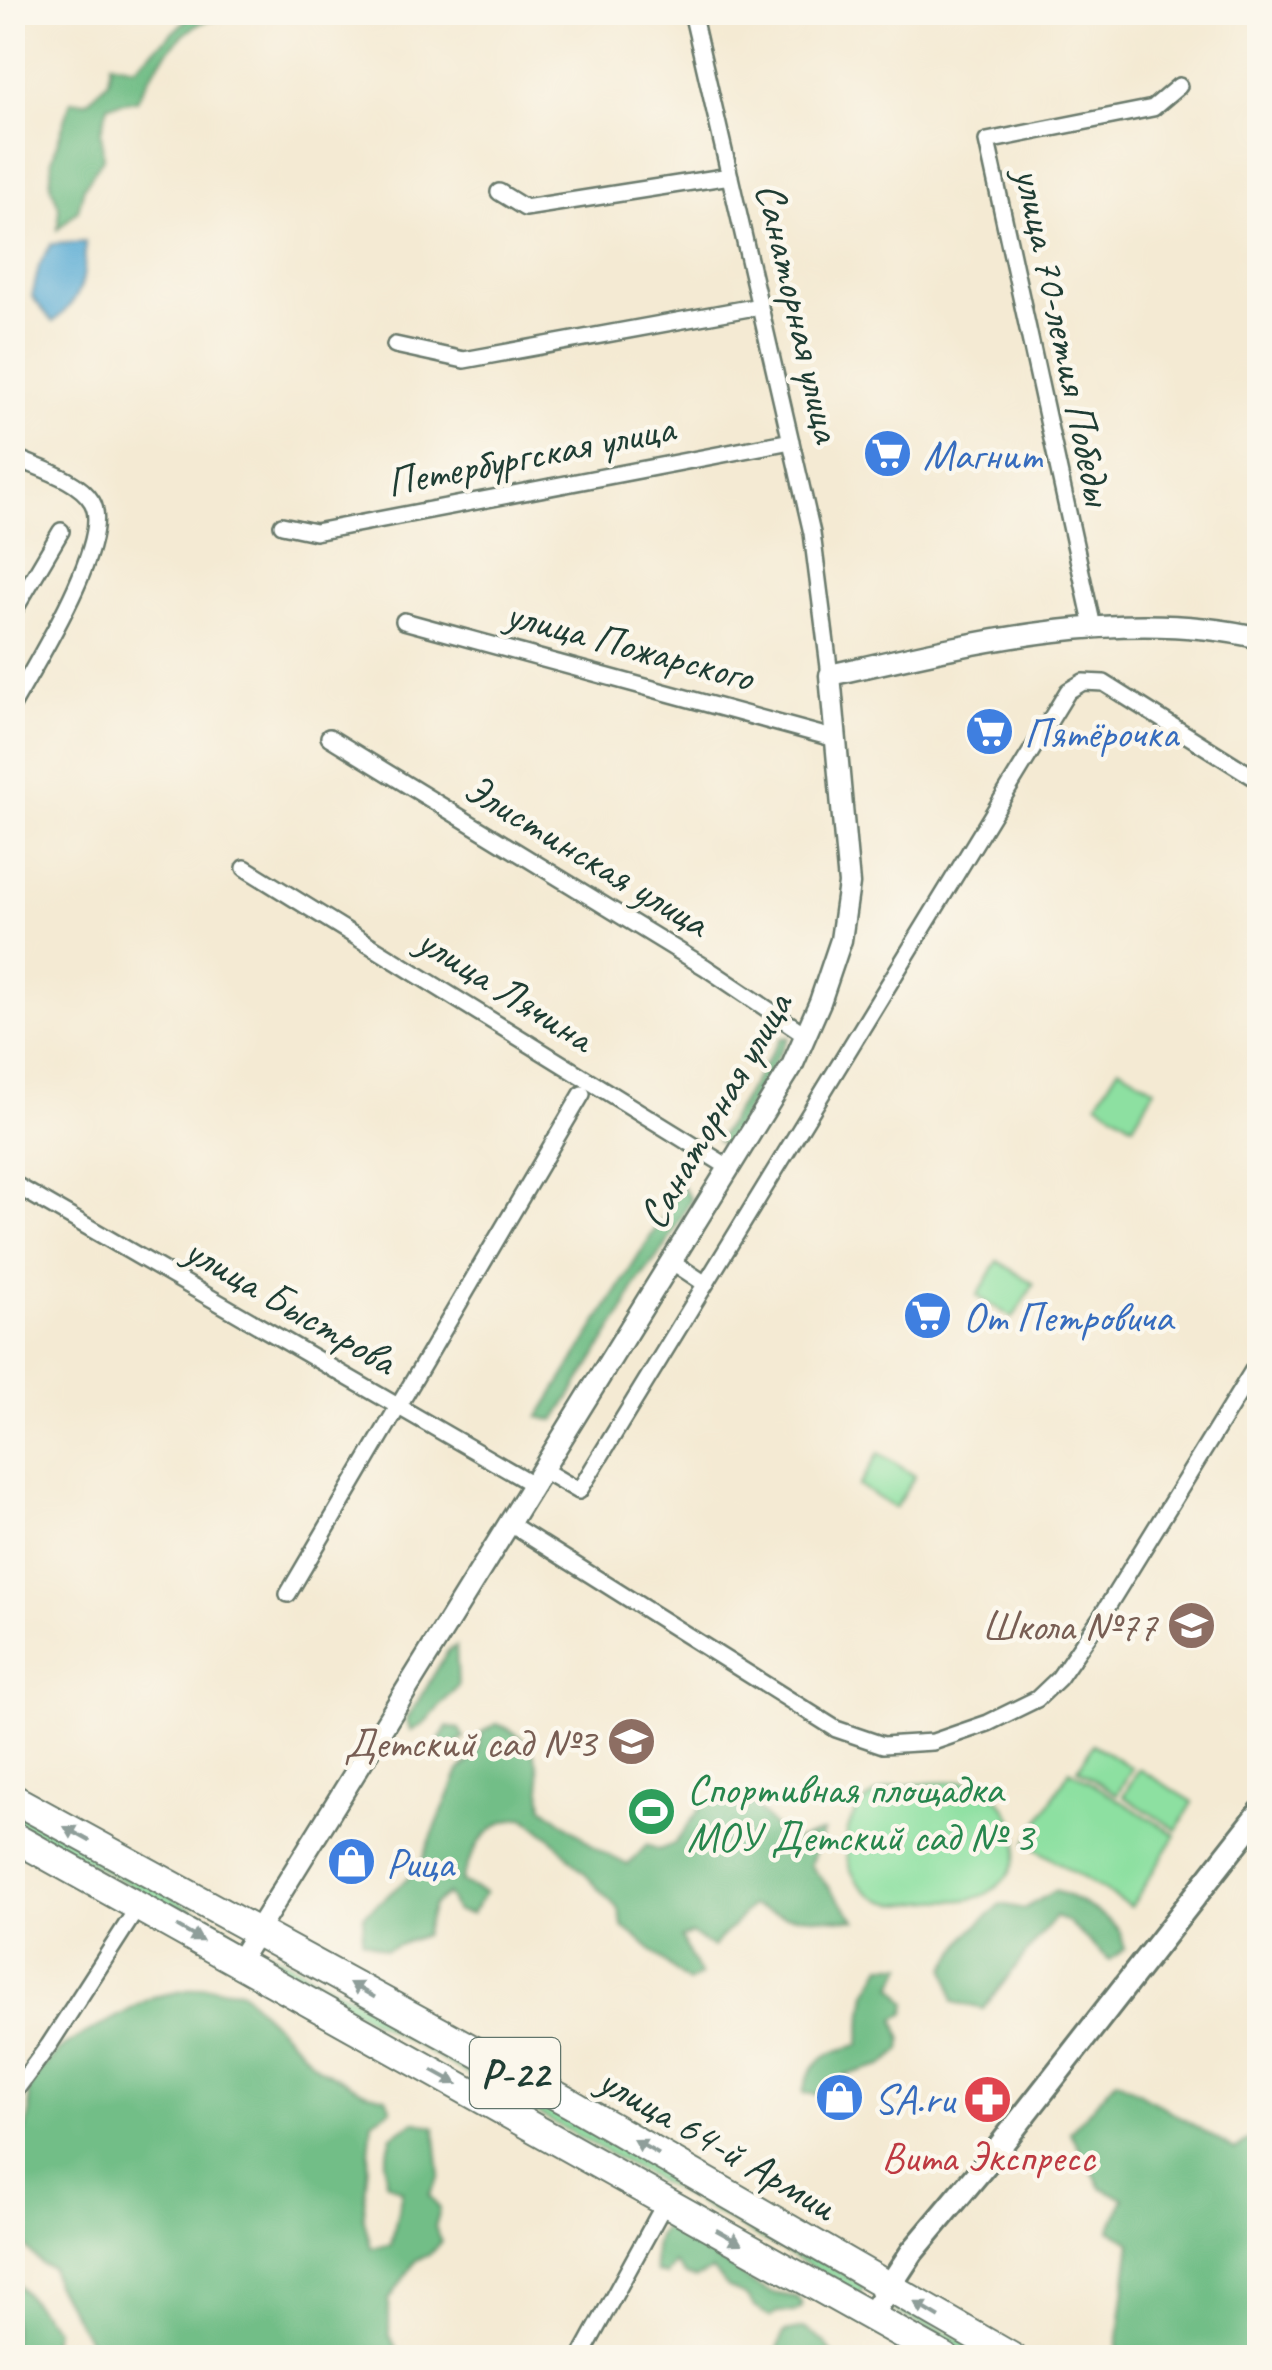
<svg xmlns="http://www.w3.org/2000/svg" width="1272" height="2370" viewBox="0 0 1272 2370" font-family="Caveat,sans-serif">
  <rect width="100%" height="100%" fill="#fbf7ec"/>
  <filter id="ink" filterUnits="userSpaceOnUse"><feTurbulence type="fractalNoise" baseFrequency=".01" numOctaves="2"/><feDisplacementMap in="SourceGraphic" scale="20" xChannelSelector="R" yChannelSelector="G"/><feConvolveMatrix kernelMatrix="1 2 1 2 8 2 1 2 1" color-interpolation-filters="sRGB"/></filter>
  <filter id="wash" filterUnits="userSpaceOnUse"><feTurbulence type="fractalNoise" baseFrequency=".0048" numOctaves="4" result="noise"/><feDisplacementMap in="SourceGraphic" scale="40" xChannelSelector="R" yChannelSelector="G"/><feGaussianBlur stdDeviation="2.25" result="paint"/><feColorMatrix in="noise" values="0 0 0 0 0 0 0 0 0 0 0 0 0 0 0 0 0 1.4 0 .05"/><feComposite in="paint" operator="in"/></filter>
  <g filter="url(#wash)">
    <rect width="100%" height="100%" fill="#f4ead3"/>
    <!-- green -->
    <path fill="#8de0a1" stroke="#568e6a" stroke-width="2.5" d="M1119,1067L1155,1089L1133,1125L1097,1102Z
      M998,1261L1034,1284L1013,1318L977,1296Z
      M879,1453L915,1476L895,1508L859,1486Z
      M1093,1744L1132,1768L1117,1794L1078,1769Z
      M1139,1769L1193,1802L1177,1830L1123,1796Z
      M1070,1770L1176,1835L1131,1907L1026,1843Z
      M963,1781C1020,1792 1040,1864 986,1894C971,1902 950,1900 934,1901C919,1902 902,1906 888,1902C839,1889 831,1821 874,1795C897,1781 936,1784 963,1781Z
      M13,1808L233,1931L234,1936L224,1938L13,1820Z
      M263,1948L864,2286L860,2294L259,1957V1951Z
      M889,2301L993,2357H977L894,2310Z"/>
    <!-- forest -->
    <path fill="#72be87" stroke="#487e5e" stroke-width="2.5" d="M195,12L238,13C227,18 211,18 199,24C173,38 150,74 137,100L108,105L101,131L103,158L84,187L78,210L58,229L59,206L50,184L53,157L71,101H88L108,81L111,62L135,67Z
      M789,1037L726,1146L717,1141L781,1038Z
      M682,1186L691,1199L665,1247L635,1285L625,1309L555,1421L539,1417Z
      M456,1646L458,1686C442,1702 431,1721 411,1731L406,1721L448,1651Z
      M497,1724C542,1743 537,1763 543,1807L600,1851L628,1865L647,1845L659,1850L674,1844L706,1801H751L788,1842L823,1832L810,1865L856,1920L783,1915L751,1906L713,1947L691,1934L681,1938L700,1975L688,1982C665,1965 647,1944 623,1927L619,1910L550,1837L524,1817C486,1821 473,1848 461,1882L485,1893L471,1914L456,1911L447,1894L433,1905L424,1935L385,1950L362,1939L364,1915L418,1870L459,1771L478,1753L482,1732Z
      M447,1727L459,1729L464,1738L454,1747L439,1750L440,1738Z
      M1054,1891C1071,1895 1110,1917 1120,1932C1121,1934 1124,1947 1125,1949L1109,1960L1068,1922L1055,1917L983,2009L954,2002L946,1968L968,1934L1001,1904L1024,1909Z
      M883,1965H904L893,1986L907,2003L905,2013L895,2019L902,2040L901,2050L885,2064L843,2076L827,2096L803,2093C810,2059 828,2052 859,2045L867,1993Z
      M204,1987L240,1990L319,2068L365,2092L386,2097L391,2109L372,2121L363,2216L371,2248L391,2245L402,2191L386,2182L385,2161L392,2136L415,2121L435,2127L440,2176L429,2195L440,2209L435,2227L441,2241L429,2255L416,2260L389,2300V2335L402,2357H99L55,2284L51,2268L42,2265L13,2233V2170L30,2114L28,2090L41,2068L64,2046L153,1997Z
      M1117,2079L1235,2150L1259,2133V2357H1116L1131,2242L1110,2231L1124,2198L1101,2187L1070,2132Z
      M666,2225L685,2228L716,2260L734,2268L750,2282L771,2293L796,2297L801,2302V2307L794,2312H777L770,2317L755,2307L748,2298L729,2288L712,2270L696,2278L685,2275L674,2263L666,2275L656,2272C652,2258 655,2233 666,2225Z
      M12,2278L55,2329L49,2357H13Z
      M804,2328L825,2343L835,2357H775L784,2332Z"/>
    <!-- water -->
    <path fill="#59abd4" stroke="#3c7484" stroke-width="2.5" d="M85,242C85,281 84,296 53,322L32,297L39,266L51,244Z"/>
  </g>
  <g filter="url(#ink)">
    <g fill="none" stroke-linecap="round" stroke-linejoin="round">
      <defs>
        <path id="minor" d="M692,12L812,533L830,675
          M499,192L525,208L730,176
          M395,345L464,360L760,306
          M12,456C37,468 78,478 92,502C114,540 33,668 12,706
          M282,525L315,532L791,441
          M12,614L61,531
          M404,621L836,739
          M1093,627L987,141L1153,108L1179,86
          M329,737L705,967L806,1035
          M245,868L730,1168
          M12,1183L534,1485
          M671,1261L704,1283
          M543,1470L579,1491L1068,691L1083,682L1104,683L1260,781
          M510,1524L836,1729L883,1745L933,1742L988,1723L1037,1699L1059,1678L1101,1617L1260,1359
          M288,1594L582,1094
          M12,2095L49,2045L140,1904
          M580,2358L666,2201"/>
        <path id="tertiary" d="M238,1962L792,1066L820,1002L841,940L849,884L830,675C966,644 1121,605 1260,638"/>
        <path id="secondary" d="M870,2316L912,2252L989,2160L1260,1813"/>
        <path id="trunk" d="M12,1798L570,2103L1013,2358
          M12,1836L945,2358"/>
      </defs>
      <!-- minor casing -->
      <use href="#minor" stroke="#6a7a6c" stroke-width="20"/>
      <!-- tertiary casing -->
      <use href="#tertiary" stroke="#6a7a6c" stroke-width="25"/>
      <!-- secondary casing -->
      <use href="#secondary" stroke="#6a7a6c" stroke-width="28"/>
      <!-- trunk casing -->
      <use href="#trunk" stroke="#6a7a6c" stroke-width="32"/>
      <!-- minor -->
      <use href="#minor" stroke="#fff" stroke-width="15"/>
      <!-- tertiary -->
      <use href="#tertiary" stroke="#fff" stroke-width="20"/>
      <!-- secondary -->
      <use href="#secondary" stroke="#fff" stroke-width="22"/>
      <!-- trunk -->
      <use href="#trunk" stroke="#fff" stroke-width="28"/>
    </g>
    <!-- one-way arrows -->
    <defs><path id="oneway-solid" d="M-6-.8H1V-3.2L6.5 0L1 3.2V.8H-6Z" transform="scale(2.5)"/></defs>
    <g fill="#8f9e9a">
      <use href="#oneway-solid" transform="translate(77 1834) rotate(-151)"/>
      <use href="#oneway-solid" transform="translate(190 1934) rotate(30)"/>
      <use href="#oneway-solid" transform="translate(362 1990) rotate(-150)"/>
      <use href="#oneway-solid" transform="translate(445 2077) rotate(29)"/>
      <use href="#oneway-solid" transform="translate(646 2147) rotate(-150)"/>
      <use href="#oneway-solid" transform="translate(729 2237) rotate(29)"/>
      <use href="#oneway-solid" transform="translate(927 2310) rotate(-149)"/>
    </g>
  </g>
  <!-- icons -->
  <defs>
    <symbol id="supermarket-disc" viewBox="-11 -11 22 22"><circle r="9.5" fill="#3f7fe0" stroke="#fbf7ec"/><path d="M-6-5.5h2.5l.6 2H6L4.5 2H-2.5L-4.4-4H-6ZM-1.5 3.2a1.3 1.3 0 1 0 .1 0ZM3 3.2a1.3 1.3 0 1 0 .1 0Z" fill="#fff"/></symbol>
    <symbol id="school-disc" viewBox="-11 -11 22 22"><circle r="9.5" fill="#8d6e63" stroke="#fbf7ec"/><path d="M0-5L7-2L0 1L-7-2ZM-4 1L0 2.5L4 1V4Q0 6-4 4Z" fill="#fff"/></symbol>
    <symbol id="stadium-disc" viewBox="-11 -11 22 22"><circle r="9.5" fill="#2e9e5b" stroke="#fbf7ec"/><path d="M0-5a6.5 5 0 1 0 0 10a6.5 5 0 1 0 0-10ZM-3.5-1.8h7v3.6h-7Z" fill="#fff"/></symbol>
    <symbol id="shop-disc" viewBox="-11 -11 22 22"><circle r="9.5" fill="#3f7fe0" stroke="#fbf7ec"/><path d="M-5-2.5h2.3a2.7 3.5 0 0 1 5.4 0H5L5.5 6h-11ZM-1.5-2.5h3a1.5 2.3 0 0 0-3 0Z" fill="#fff"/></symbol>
    <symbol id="pharmacy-disc" viewBox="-11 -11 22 22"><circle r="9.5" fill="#e0444e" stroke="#fbf7ec"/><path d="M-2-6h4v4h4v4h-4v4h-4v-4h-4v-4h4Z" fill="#fff"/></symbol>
  </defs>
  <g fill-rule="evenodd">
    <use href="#supermarket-disc" x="860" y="426" width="55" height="55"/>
    <use href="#supermarket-disc" x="962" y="704" width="55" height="55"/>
    <use href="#supermarket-disc" x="900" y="1288" width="55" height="55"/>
    <use href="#school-disc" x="1164" y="1598" width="55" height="55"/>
    <use href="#school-disc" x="604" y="1714" width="55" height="55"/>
    <use href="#stadium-disc" x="624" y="1784" width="55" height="55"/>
    <use href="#shop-disc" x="324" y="1834" width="55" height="55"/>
    <use href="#shop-disc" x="812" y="2070" width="55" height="55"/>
    <use href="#pharmacy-disc" x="960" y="2072" width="55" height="55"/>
  </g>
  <g text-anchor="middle" stroke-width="9" stroke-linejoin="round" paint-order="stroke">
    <!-- shield labels -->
    <rect fill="#fbf7ec" stroke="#61756b" stroke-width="2.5" x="470" y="2038" width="90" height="70" rx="8"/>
    <g font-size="40" font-weight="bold" fill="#1f3d34">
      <text x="515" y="2087">Р-22</text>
    </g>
    <!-- street labels -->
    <g font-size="42" fill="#1f3d34" stroke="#fbf7ec">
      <text transform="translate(800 312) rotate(77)" y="15">Санаторная улица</text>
      <text transform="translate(1065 336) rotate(78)" y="15">улица 70-летия Победы</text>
      <text transform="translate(530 454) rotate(-11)" y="15">Петербургская улица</text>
      <text transform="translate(630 644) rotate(15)" y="15">улица Пожарского</text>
      <text transform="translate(587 854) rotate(31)" y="15">Элистинская улица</text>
      <text transform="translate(506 988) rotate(32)" y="15">улица Лячина</text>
      <text transform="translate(714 1110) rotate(-60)" y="15">Санаторная улица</text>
      <text transform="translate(291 1304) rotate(30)" y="15">улица Быстрова</text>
      <text transform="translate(718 2142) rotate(30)" y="15">улица 64-й Армии</text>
    </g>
    <!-- shop labels -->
    <g font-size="42" fill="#366cbe" stroke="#fbf7ec" text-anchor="start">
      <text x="923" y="469">Магнит</text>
      <text x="1024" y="747">Пятёрочка</text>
      <text x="963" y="1331">От Петровича</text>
      <text x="386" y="1877">Рица</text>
      <text x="874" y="2113">SA.ru</text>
    </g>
    <!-- education labels -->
    <g font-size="42" fill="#785e54" stroke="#fbf7ec" text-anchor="end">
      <text x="1157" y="1640">Школа №77</text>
      <text x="596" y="1757">Детский сад №3</text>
    </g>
    <!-- leisure labels -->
    <g font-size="42" fill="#27864d" stroke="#fbf7ec" text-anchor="start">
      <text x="687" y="1803">Спортивная площадка<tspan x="687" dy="48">МОУ Детский сад № 3</tspan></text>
    </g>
    <!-- health labels -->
    <g font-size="42" fill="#be3a42" stroke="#fbf7ec">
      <text x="988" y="2171">Вита Экспресс</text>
    </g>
  </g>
  <!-- margin -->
  <rect width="1272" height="2370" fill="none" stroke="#fbf7ec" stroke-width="50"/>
</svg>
